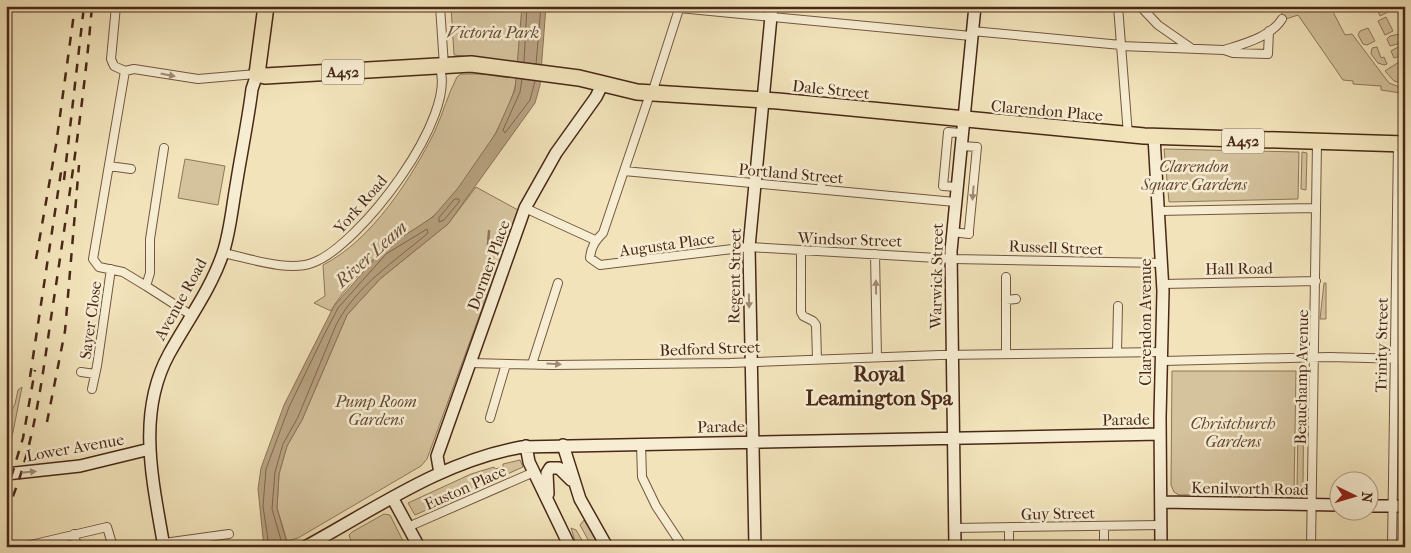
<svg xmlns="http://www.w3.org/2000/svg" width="1411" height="553" viewBox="0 0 1411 553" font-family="'IM FELL French Canon',serif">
  <rect width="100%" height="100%" fill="#f2e3ba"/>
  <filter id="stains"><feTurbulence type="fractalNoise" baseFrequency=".004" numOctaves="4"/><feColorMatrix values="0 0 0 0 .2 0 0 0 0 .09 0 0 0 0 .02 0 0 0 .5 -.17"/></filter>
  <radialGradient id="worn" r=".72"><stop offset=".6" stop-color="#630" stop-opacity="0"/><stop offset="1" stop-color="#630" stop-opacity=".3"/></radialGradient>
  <!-- green -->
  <path fill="#d5c39e" stroke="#8f765a" d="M451,6H522L519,62L454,55Z
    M1280,6H1330L1345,35L1352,34L1389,83L1405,89V97L1400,100L1401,93L1381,90V86L1353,84V81L1343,80L1298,15L1283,20Z
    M1375,6H1400C1402,10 1405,20 1405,25L1396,8L1380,16Z
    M1386,17L1393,31L1385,35L1378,21Z
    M1368,28L1375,41L1367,45L1363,44L1358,35L1360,31Z
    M1400,34L1405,37L1401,43L1390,46L1387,39L1390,36Z
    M1400,46L1404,55L1394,58L1391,51Z
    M1377,47L1381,58L1384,57L1387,64L1384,65L1378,63L1371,54L1372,48Z
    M1399,62L1405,68V84L1394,81L1385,71Z
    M491,74L517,77C512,116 463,193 431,218C416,230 398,238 383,250C369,262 339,295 331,311L314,303L325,296L323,265C372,240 411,179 435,131C443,113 448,94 457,77L461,74Z
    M1164,149L1299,152L1298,199L1169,202Z
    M1302,152L1307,153L1306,190L1301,189Z
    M185,159L225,166L218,205L178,198Z
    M476,187L518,210L427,459L421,466L298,538L287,541L277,508L279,474L287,446L302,420L347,315L380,279L448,224Z
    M1324,283H1326V319H1320Z
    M1301,322L1310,323V335H1305L1304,338H1300Z
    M1172,371H1296L1294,494L1179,495L1174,492L1171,485Z
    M1299,371L1304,373L1303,487H1297Z
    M22,387L9,452L6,451V422L15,404L18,390Z
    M520,460L523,467L415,515L408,503L471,474L494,467L495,469L503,467V464Z
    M384,514L390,515L406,547H345L346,542L351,541L349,535L352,532Z
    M584,520L600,547H592L580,525Z
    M571,528L576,530L586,547H577Z"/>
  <!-- water -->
  <path fill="#b9a383" stroke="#8c7258" d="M522,6H546L540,85L535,103L448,224L380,279L347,315L302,420L287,446L279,474L277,508L288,547H264L258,489L261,468L284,405L334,306L382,250L433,217L458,188L496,133L515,90Z"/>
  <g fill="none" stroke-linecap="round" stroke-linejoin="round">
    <!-- shore -->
    <path stroke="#81664d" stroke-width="1" d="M524,62L527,6
      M536,64L541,6
      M522,79L520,92L503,130L505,133L530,100L535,81
      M455,199H459V202L444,220L439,222V218Z
      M269,547L263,506L266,469L289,407L323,337L338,308L386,254L427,229L428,233C395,261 356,286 336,325L298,417L283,444L275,472L272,509L283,547"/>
    <!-- stream -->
    <path stroke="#8c7258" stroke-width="2.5" d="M488,245L489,231"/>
    <defs>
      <path id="street" d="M116,6L111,59L114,66L125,71
        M440,6L444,66
        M1118,6L1128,135
        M1140,6L1158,25L1191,48
        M679,8L971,36
        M972,31L1121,45
        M1121,46L1224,50L1233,53L1268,54L1269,31
        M1224,50C1243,44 1271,37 1282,19
        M125,71L93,259L99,267L123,272L146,286
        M125,71L134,69L198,79L257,74
        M654,87L680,6
        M650,94L603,233C595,241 591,247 590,258L600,265L749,247L954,259L1161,263
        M164,148L150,239V273L146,286L191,315
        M109,166L131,169
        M624,171L955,202
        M957,187L943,186L948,132L962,133
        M821,189L822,179
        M525,208L595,240
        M1158,211L1316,208
        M952,232L969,234V230L977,147L961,146
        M801,251V312L803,316L813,321L816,325L817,359
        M223,253C248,258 288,272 312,263C359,247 460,114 439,66
        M875,254L877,357
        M1006,277V354
        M1163,284L1316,281
        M1006,300L1016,299
        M1117,352L1118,306
        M1163,361L1329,357L1405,359
        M470,363L553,365L730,363L940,355L1163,352
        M532,364L558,283
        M81,372L95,374
        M92,389L97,366L111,269
        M490,418L506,364
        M641,443L642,477L656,506L683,547
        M1104,526V547
        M408,527L534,472
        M1009,527V547
        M954,528L1161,525
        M74,534L77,547
        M164,543L229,534
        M22,547L107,527L113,547
        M1311,547L1317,142
        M1392,547L1398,144"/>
      <path id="secondary" d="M1154,137L1163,291L1160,417L1161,547
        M563,445L580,499L607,547
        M526,446L529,462L570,547
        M440,473L437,456L525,208L556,153L596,97L603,83
        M6,474L80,466L150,449
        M548,494L547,473L550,468H559L571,480
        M393,499L419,547
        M1162,502L1338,505
        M1368,506H1405
        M164,547C153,482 136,414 169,354C187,321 211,289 223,253C230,232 232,208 236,186C241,154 248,121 252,89L257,74
        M305,547C375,509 442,461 522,447L1160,434
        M755,547L749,247L772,6
        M955,547L951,251L975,6"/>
      <path id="highway" d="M266,6L257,74L265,76L471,64L579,78L637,92L778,101L1144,136L1405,144"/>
    </defs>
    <!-- street casing -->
    <use href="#street" stroke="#735740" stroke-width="10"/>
    <!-- secondary casing -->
    <use href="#secondary" stroke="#492817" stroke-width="14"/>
    <!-- highway casing -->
    <use href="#highway" stroke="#492817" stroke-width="18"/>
    <!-- street -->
    <use href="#street" stroke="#f7edd2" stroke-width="8"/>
    <!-- secondary -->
    <use href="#secondary" stroke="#f7edd2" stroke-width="11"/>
    <!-- highway -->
    <use href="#highway" stroke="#f2e3ba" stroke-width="15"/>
    <!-- rail -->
    <path stroke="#492817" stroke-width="2.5" stroke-dasharray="9 9" stroke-linecap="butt" d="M64,180L84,6
      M36,259L56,145L75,6
      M30,377L61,172
      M47,422L65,331L79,165
      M6,494L23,438L35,370
      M6,513C37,444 43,366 55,292C69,197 84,102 92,6"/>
  </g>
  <!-- one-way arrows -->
  <defs><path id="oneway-solid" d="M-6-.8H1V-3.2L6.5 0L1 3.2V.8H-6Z" transform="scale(1.25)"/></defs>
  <g fill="#a08a74">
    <use href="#oneway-solid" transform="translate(168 75) rotate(11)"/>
    <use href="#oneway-solid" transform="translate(973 193) rotate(95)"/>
    <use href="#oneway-solid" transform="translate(876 287) rotate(-91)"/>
    <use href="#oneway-solid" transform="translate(749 301) rotate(89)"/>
    <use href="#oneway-solid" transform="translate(554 364) rotate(4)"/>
    <use href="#oneway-solid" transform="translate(29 472) rotate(-6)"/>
  </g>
  <g text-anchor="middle" stroke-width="5" stroke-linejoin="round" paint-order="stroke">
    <!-- shield labels -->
    <g fill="#f7edd2" stroke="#7d634f" stroke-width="1">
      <rect x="322" y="59.5" width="42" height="25" rx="4"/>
      <rect x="1222" y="128.5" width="42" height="25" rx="4"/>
    </g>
    <g font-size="15" font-weight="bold" fill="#492817">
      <text x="343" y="77">A452</text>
      <text x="1243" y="146">A452</text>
    </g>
    <!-- park labels -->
    <g font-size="16" font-style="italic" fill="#654732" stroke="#f7edd2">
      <text x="493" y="38">Victoria Park</text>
      <text x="1194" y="172">Clarendon<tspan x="1194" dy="18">Square Gardens</tspan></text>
      <text x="376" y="407">Pump Room<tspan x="376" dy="18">Gardens</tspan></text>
      <text x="1233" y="429">Christchurch<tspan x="1233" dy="18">Gardens</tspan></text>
    </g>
    <!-- street labels -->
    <g font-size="16" fill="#492817" stroke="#f7edd2">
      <text transform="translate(831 89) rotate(6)" y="6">Dale Street</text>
      <text transform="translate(1047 110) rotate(5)" y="6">Clarendon Place</text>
      <text transform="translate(791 173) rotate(5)" y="6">Portland Street</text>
      <text transform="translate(360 204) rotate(-49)" y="6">York Road</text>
      <text transform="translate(850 239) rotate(2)" y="6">Windsor Street</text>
      <text transform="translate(667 244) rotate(-8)" y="6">Augusta Place</text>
      <text transform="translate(1056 247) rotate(2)" y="6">Russell Street</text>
      <text transform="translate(488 265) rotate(-70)" y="6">Dormer Place</text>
      <text transform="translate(1239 268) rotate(-1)" y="6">Hall Road</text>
      <text transform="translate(734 276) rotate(-89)" y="6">Regent Street</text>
      <text transform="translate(936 276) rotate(-89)" y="6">Warwick Street</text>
      <text transform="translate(180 299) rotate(-61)" y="6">Avenue Road</text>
      <text transform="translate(90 320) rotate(-82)" y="6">Sayer Close</text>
      <text transform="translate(1145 322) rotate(-90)" y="6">Clarendon Avenue</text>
      <text transform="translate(1381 345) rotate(-89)" y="6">Trinity Street</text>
      <text transform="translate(710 348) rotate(-2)" y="6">Bedford Street</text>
      <text transform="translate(1301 377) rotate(-89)" y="6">Beauchamp Avenue</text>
      <text transform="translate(1126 419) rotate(-1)" y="6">Parade</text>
      <text transform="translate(721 426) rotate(-1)" y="6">Parade</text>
      <text transform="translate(75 447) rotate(-10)" y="6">Lower Avenue</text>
      <text transform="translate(465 487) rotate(-24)" y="6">Euston Place</text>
      <text transform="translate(1250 488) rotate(1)" y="6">Kenilworth Road</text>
      <text transform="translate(1058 513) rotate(-1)" y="6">Guy Street</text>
    </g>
    <!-- water labels -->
    <g font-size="18" font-style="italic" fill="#6b4d37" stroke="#f7edd2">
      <text transform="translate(371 254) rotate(-42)" y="6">River Leam</text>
    </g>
    <!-- district labels -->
    <g font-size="21" font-weight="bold" fill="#492817" stroke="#f7edd2">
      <text x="879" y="381">Royal<tspan x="879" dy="24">Leamington Spa</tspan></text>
    </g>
  </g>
  <!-- margin -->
  <rect width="1411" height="553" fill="none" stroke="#f2e3ba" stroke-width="25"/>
  <rect x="8" y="8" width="1396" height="538" fill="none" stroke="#492817" stroke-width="2.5"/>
  <rect x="12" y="12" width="1386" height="528" fill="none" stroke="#492817"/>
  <!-- north arrow -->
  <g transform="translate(1354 496) rotate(95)"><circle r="24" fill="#f7edd2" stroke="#b19e87"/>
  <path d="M0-4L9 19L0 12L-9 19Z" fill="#8f2418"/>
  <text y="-8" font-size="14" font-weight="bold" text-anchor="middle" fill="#492817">N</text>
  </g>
  <rect width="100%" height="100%" filter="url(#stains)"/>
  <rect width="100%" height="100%" fill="url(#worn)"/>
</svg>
